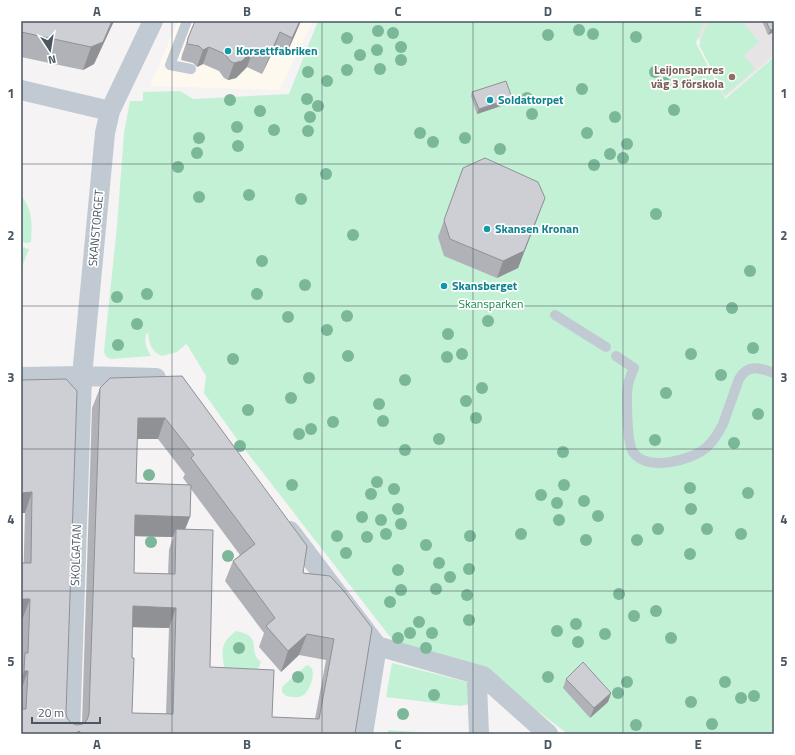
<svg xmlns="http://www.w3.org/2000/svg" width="795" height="755" viewBox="0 0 795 755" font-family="'Titillium Web',sans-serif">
  <rect width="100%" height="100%" fill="#f5f3f3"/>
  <!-- commercial -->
  <path fill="#fdf9ef" d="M178,21H313L279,90L150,86Z"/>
  <!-- education -->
  <path fill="#e6e4e5" d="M691,21H774V56L724,98Z"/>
  <!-- green -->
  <path fill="#c3f1d5" d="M318,21H704L696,43L725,99L774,57V734H568L477,665L394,642L239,442L204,393L206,376L188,346L186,344L177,352L162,356C151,352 149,343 148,332C142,339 147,349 151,356L111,359C106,357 105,356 104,351L117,226L124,133L130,101H143V92L180,91L193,99L289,94Z
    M708,21H742L759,42L744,55L755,69L725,95L699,45Z
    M21,196C33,209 32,225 31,242L26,243L21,241Z
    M21,247L29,249L21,269Z
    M236,631C265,637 246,650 261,662L258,669L250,672L225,675C223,654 217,645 236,631Z
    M392,663L471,683L470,704L460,706L386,697Z
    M307,665C309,666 311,667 312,669C315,677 309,692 302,696C297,698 292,697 286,696L282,692V687Z
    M388,730L445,734H388Z"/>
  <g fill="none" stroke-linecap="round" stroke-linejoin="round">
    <!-- lane -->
    <path stroke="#c1cad2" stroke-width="10" d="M187,21L170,65L191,69
      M555,315L606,347
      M616,356L634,368C632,373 629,379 628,385C626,397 627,444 633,452C647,472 691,461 707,447C713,441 719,432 723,424L739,379C748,363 760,368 774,373"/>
    <!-- street -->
    <path stroke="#c1cad2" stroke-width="20" d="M21,90L110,111
      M21,377L82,376L156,378
      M290,531L377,646L483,676L548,734
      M70,734L82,376L105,133L110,111L153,21
      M363,734L377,646
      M479,734L477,684L483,676"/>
  </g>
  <!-- trees -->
  <g fill="#7bb799">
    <circle cx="579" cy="30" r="6"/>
    <circle cx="378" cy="31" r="6"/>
    <circle cx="393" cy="33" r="6"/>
    <circle cx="593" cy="34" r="6"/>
    <circle cx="548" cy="35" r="6"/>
    <circle cx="636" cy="37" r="6"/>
    <circle cx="347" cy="38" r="6"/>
    <circle cx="401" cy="47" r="6"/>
    <circle cx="377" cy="50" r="6"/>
    <circle cx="360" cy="55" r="6"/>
    <circle cx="401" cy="60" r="6"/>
    <circle cx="380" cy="69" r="6"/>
    <circle cx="347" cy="70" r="6"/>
    <circle cx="308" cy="72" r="6"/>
    <circle cx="655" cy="72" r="6"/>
    <circle cx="327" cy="81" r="6"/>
    <circle cx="665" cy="83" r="6"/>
    <circle cx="582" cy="89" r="6"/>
    <circle cx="527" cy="98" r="6"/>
    <circle cx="307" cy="99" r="6"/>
    <circle cx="230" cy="100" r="6"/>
    <circle cx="318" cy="106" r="6"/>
    <circle cx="674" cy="110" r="6"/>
    <circle cx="260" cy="111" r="6"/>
    <circle cx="532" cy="114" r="6"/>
    <circle cx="310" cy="117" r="6"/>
    <circle cx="615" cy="117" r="6"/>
    <circle cx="237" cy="127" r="6"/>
    <circle cx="274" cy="130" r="6"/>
    <circle cx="308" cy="131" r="6"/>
    <circle cx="420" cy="133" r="6"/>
    <circle cx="587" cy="133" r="6"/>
    <circle cx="199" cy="138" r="6"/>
    <circle cx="465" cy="138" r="6"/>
    <circle cx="433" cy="142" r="6"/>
    <circle cx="627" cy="144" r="6"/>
    <circle cx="238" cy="146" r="6"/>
    <circle cx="500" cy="149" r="6"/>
    <circle cx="197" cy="153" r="6"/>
    <circle cx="610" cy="154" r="6"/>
    <circle cx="623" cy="158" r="6"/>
    <circle cx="594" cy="165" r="6"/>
    <circle cx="178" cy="167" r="6"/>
    <circle cx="326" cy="174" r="6"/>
    <circle cx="249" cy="195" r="6"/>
    <circle cx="199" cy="197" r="6"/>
    <circle cx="301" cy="199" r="6"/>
    <circle cx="656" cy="214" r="6"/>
    <circle cx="353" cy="235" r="6"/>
    <circle cx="262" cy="261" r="6"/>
    <circle cx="750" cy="271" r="6"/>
    <circle cx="305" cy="285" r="6"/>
    <circle cx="147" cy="294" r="6"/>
    <circle cx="257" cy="294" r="6"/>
    <circle cx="117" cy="297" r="6"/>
    <circle cx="732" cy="308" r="6"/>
    <circle cx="347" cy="316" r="6"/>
    <circle cx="288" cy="317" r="6"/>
    <circle cx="488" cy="321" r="6"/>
    <circle cx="137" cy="324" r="6"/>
    <circle cx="327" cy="330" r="6"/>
    <circle cx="448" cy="334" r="6"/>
    <circle cx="118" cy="345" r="6"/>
    <circle cx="753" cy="348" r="6"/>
    <circle cx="462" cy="354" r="6"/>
    <circle cx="691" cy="354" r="6"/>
    <circle cx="348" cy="356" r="6"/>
    <circle cx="447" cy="357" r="6"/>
    <circle cx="233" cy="359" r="6"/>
    <circle cx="721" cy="375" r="6"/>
    <circle cx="309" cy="378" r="6"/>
    <circle cx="405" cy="380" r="6"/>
    <circle cx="482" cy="388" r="6"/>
    <circle cx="666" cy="393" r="6"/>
    <circle cx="291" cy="398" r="6"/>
    <circle cx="466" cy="401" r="6"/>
    <circle cx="379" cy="404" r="6"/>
    <circle cx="248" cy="410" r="6"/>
    <circle cx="758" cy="414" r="6"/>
    <circle cx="476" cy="418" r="6"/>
    <circle cx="383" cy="421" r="6"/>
    <circle cx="333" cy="422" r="6"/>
    <circle cx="311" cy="429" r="6"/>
    <circle cx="299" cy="434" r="6"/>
    <circle cx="439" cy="439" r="6"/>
    <circle cx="655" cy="440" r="6"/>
    <circle cx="734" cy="443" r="6"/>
    <circle cx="240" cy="446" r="6"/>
    <circle cx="405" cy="450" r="6"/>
    <circle cx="563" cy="452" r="6"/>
    <circle cx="149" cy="475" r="6"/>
    <circle cx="377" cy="482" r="6"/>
    <circle cx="292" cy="485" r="6"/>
    <circle cx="564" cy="485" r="6"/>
    <circle cx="690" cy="488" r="6"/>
    <circle cx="394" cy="489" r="6"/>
    <circle cx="748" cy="493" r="6"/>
    <circle cx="371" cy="494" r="6"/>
    <circle cx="541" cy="495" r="6"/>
    <circle cx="584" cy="501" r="6"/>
    <circle cx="557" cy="503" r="6"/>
    <circle cx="398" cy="509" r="6"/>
    <circle cx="691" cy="509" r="6"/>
    <circle cx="598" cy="516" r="6"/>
    <circle cx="362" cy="517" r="6"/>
    <circle cx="381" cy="520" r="6"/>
    <circle cx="559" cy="520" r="6"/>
    <circle cx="401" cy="524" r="6"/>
    <circle cx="658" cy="529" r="6"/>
    <circle cx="707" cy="529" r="6"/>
    <circle cx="386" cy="534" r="6"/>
    <circle cx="521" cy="534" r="6"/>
    <circle cx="741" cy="534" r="6"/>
    <circle cx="337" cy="536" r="6"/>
    <circle cx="470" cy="536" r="6"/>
    <circle cx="367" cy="537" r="6"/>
    <circle cx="586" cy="540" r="6"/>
    <circle cx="637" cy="540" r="6"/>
    <circle cx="151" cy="542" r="6"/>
    <circle cx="426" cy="545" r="6"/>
    <circle cx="346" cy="553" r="6"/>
    <circle cx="690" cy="554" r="6"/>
    <circle cx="228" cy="556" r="6"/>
    <circle cx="439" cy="563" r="6"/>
    <circle cx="469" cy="569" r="6"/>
    <circle cx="398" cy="570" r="6"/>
    <circle cx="450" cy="577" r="6"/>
    <circle cx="436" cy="589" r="6"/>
    <circle cx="401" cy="590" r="6"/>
    <circle cx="619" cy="594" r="6"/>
    <circle cx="467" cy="595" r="6"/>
    <circle cx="390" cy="602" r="6"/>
    <circle cx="656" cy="611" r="6"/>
    <circle cx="634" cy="616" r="6"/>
    <circle cx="469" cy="620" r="6"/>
    <circle cx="419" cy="622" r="6"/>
    <circle cx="576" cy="624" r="6"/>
    <circle cx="557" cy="631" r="6"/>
    <circle cx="410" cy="633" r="6"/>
    <circle cx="432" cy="633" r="6"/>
    <circle cx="605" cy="634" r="6"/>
    <circle cx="398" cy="638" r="6"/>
    <circle cx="671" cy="638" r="6"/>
    <circle cx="578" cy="642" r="6"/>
    <circle cx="239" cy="648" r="6"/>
    <circle cx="426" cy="648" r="6"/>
    <circle cx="298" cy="677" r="6"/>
    <circle cx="548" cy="677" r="6"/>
    <circle cx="627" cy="682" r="6"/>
    <circle cx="725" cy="682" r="6"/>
    <circle cx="618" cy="693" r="6"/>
    <circle cx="434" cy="695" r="6"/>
    <circle cx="754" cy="696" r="6"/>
    <circle cx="741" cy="698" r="6"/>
    <circle cx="691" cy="702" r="6"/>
    <circle cx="403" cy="714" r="6"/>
    <circle cx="712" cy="724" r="6"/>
    <circle cx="636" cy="725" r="6"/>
  </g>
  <!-- wall -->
  <path fill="#b0b2b7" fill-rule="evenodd" d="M21,21H114L94,64L83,70L21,57Z
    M195,21H301L286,55L274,49L262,74L247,67L236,78L228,80L224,78L219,71L203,64L197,67L193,63L181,60L182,55L188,38Z
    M762,21H774L768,35Z
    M472,92L512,98L510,103L477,114L471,96Z
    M463,168L539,215L518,268L497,278L444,256L438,237Z
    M182,376L303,573L330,576L355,734H21V663L25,513L21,380L66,713L67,718L71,723L77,725L82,724L92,408L100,388ZM137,439H158L185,474L183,478L188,485L136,483ZM191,489L240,555L233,561L225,581L264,633L259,647L281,672L299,655L326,660L315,719L272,717L210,667L185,529L190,517ZM135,536L173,537L169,550L168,574L134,573ZM132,627L169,628L166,714L132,713Z
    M566,679L611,693L608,702L590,718L563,688Z"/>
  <!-- shaded-wall -->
  <path fill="#909195" d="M112,21H114L94,64L83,70L91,47Z
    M300,21H301L286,55L292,38Z
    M774,29V32L768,35L770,30Z
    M280,32L274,49L262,74L269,57Z
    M209,47L203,64L197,67L203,50Z
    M253,50L247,67L236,78L228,80L234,63Z
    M512,98L510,103L477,114L479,109Z
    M545,198L518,268L497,278L503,261Z
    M138,418H165L158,439H130Z
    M32,492L25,513H21V493Z
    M135,515L190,517L182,537L176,529L173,537L128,536Z
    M21,599H30L22,620H21Z
    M133,606L176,608L169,628L126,627Z
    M307,634L299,655L281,672L288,651Z
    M24,671H28L21,690V680Z
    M611,693L608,702L590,718L594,708Z"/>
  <!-- building -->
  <path fill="#cdcfd5" stroke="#909195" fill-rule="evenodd" d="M21,21H112L103,42L91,47L21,32Z
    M195,21H300L292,38L280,32L269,57L253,50L242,61L234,63L230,61L225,54L209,47L203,50L199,46L187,44L188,38Z
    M766,21H774V29L770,30Z
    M506,81L512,98L479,109L472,92Z
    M485,158L538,182L545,198L524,251L503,261L450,239L444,220L463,168Z
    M182,376L307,546L303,573L330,576L343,590L372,628L355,734H82L79,731L75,734H21V709H26L28,671H24L25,653H28L30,599H21V563H31L32,492L21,493V380L66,379L77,391L66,713L67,718L71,723L77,725L83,724L87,720L89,714L100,388L110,378ZM138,418H165L194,455L191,458L255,544L233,561L275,618L266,626L288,651L307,634L334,639L319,719L272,717L274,670L210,667L213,530L176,529L175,574L134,573L135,515L190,517L191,485L136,483ZM133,606L176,608L173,714L132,713L134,658H132Z
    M583,662L611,693L594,708L566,679Z"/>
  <!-- grid -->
  <path fill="none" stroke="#4a5661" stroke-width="1" stroke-opacity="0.55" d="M172,21V734M322,21V734M473,21V734M623,21V734M21,164H774M21,306H774M21,449H774M21,591H774"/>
  <!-- markers -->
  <g fill="#0f9aa8" stroke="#fff" stroke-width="1.5">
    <circle cx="228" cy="51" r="4"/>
    <circle cx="490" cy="100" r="4"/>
    <circle cx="487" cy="229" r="4"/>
    <circle cx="444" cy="286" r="4"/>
  </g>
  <circle fill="#8d6e63" stroke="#fff" stroke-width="1.5" cx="732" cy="77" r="4"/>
  <g text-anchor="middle" stroke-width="3.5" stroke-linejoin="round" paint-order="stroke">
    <!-- culture labels -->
    <g font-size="12" font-weight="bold" fill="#0d838f" stroke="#fff" text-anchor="start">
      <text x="236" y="55">Korsettfabriken</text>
      <text x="498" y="104">Soldattorpet</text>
      <text x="495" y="233">Skansen Kronan</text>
      <text x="452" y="290">Skansberget</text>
    </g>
    <!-- education labels -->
    <g font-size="12" font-weight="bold" fill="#785e54" stroke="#fff" text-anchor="end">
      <text x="724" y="74">Leijonsparres<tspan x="724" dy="14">väg 3 förskola</tspan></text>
    </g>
    <!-- street labels -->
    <g font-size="12" fill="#4a5661" stroke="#fff">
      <text transform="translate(96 228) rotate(-85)" y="4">SKANSTORGET</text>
      <text transform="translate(76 555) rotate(-88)" y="4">SKOLGATAN</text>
    </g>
    <!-- park labels -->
    <g font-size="12" fill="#17864f" stroke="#fff">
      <text x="491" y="308">Skansparken</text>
    </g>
  </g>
  <!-- border -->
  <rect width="795" height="755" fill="none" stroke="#ffffff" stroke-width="44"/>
  <!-- north arrow -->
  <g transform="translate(50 50) rotate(168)" stroke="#ffffff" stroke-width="3" paint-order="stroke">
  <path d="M0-3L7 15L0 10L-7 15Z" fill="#4a5661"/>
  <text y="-6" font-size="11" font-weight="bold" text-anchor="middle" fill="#4a5661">N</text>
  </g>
  <!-- scale -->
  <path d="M32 717v6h68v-6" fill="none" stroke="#4a5661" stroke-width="2"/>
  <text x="38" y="717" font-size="12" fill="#4a5661" stroke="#ffffff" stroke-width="3" paint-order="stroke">20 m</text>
  <rect x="22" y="22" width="751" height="711" fill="none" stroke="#4a5661" stroke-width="1.5"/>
  <g font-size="13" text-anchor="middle" font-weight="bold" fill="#4a5661">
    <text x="97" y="16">A</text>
    <text x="247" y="16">B</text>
    <text x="398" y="16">C</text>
    <text x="548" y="16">D</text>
    <text x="698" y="16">E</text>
    <text x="11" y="98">1</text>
    <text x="784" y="98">1</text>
    <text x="11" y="240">2</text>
    <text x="784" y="240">2</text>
    <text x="11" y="382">3</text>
    <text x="784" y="382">3</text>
    <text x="11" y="524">4</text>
    <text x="784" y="524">4</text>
    <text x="11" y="666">5</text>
    <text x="784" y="666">5</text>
    <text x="97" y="749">A</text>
    <text x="247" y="749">B</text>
    <text x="398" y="749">C</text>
    <text x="548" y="749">D</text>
    <text x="698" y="749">E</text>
  </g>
</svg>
